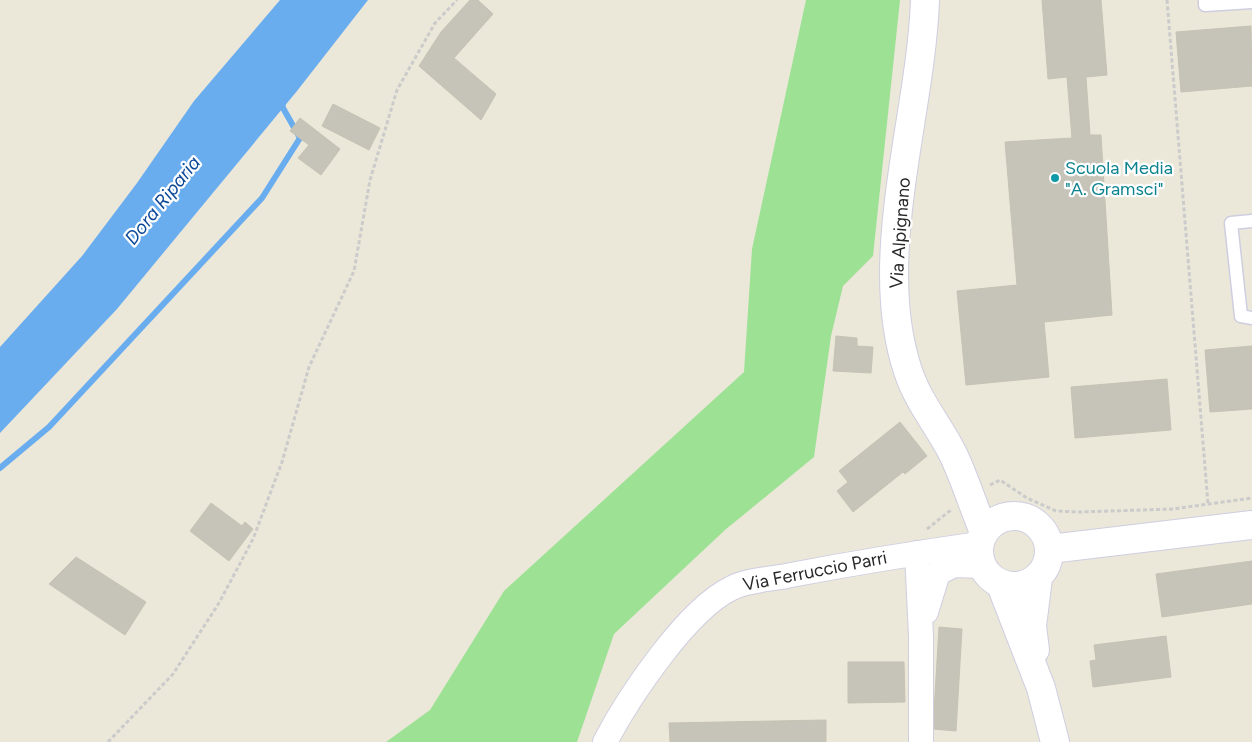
<svg xmlns="http://www.w3.org/2000/svg" width="1252" height="742" viewBox="0 0 1252 742" font-family="Figtree,sans-serif">
  <rect width="100%" height="100%" fill="#ebe7d9"/>
  <!-- green -->
  <path fill="#9de294" d="M806,0H900L873,256L843,286L831,336L814,457L725,530L614,634L577,742H386L430,710L504,591L744,372L752,249Z"/>
  <!-- water -->
  <path fill="#6aadef" d="M280,0H368L297,91L117,309L0,433V347L82,256L137,183L194,101Z"/>
  <g fill="none" stroke-linecap="round" stroke-linejoin="round">
    <!-- stream -->
    <path stroke="#6aadef" stroke-width="6" d="M0,468L49,427L262,198L300,138L283,108L282,101"/>
  </g>
  <!-- building -->
  <path fill="#c6c3b9" stroke="#c6c3b3" d="M470,0H478L493,14L454,58L496,94L481,120L419,66L441,32Z
    M1042,0H1101L1107,75L1086,77L1090,135H1101L1112,315L1044,322L1049,377L966,385L957,291L1017,285L1005,142L1072,138L1067,77L1048,79Z
    M1251,26L1252,86L1181,92L1176,32Z
    M333,104L380,128L369,150L322,126Z
    M300,118L340,149L321,175L298,158L309,145L290,131Z
    M836,336L857,338V346L873,347L871,373L833,371Z
    M1252,346V409L1210,412L1205,350Z
    M1167,379L1171,430L1075,438L1071,387Z
    M900,422L927,456L905,474L903,472L853,512L837,491L848,482L839,471Z
    M211,503L242,526L245,522L253,529L229,561L190,531Z
    M76,557L146,602L125,635L49,584Z
    M1252,561V604L1162,617L1156,574Z
    M939,627L962,629L956,731L933,729Z
    M1166,636L1171,677L1093,687L1090,661L1096,660L1094,645Z
    M848,662H904L905,702L848,703Z
    M826,720V742H670L669,723Z"/>
  <g fill="none" stroke-linecap="round" stroke-linejoin="round">
    <defs>
      <path id="service" d="M1205,0V5L1252,2
        M1252,221L1231,223L1241,316L1252,318"/>
      <path id="minor" d="M917,553L921,636V742
        M926,612L938,573L954,565L981,566
        M605,742C628,698 687,609 732,588C746,580 774,579 791,575C854,563 916,553 979,544"/>
      <path id="tertiary" d="M925,0C921,116 870,258 908,371C918,402 939,426 953,454C965,479 973,506 984,532
        M979 551a35 35 0 1 1 70 0a35 35 0 1 1-70 0Z
        M1050,549L1252,525
        M1001,585L1041,688L1055,742
        M1035,650L1032,626L1038,578"/>
    </defs>
    <!-- service casing -->
    <use href="#service" stroke="#cfcee1" stroke-width="15"/>
    <!-- minor casing -->
    <use href="#minor" stroke="#cfcee1" stroke-width="26"/>
    <!-- tertiary casing -->
    <use href="#tertiary" stroke="#cfcee1" stroke-width="30"/>
    <!-- path -->
    <path stroke="#cbcbcb" stroke-width="3" stroke-dasharray="4 2.5" stroke-linecap="butt" d="M1167,0L1208,504
      M990,485L1000,480L1027,498L1056,511L1079,512L1173,509L1252,498
      M927,529L951,510
      M108,742L173,674L219,603L253,539L282,462L309,367L354,271L370,180L397,90L435,23L457,0"/>
    <!-- service -->
    <use href="#service" stroke="#fff" stroke-width="12"/>
    <!-- minor -->
    <use href="#minor" stroke="#fff" stroke-width="24"/>
    <!-- tertiary -->
    <use href="#tertiary" stroke="#fff" stroke-width="28"/>
  </g>
  <!-- markers -->
  <circle fill="#0f9aa8" stroke="#fff" stroke-width="2" cx="1055" cy="178" r="5"/>
  <g text-anchor="middle" stroke-width="4.5" stroke-linejoin="round" paint-order="stroke">
    <!-- culture labels -->
    <g font-size="18" fill="#0d838f" stroke="#fff" text-anchor="start">
      <text x="1065" y="174">Scuola Media<tspan x="1065" dy="21">"A. Gramsci"</tspan></text>
    </g>
    <!-- street labels -->
    <g font-size="18" fill="#282828" stroke="#fff">
      <text transform="translate(900 233) rotate(-86)" y="6">Via Alpignano</text>
      <text transform="translate(815 571) rotate(-11)" y="6">Via Ferruccio Parri</text>
    </g>
    <!-- water labels -->
    <g font-size="19" font-style="italic" fill="#0c4898" stroke="#fff">
      <text transform="translate(162 200) rotate(-51)" y="7">Dora Riparia</text>
    </g>
  </g>
</svg>
